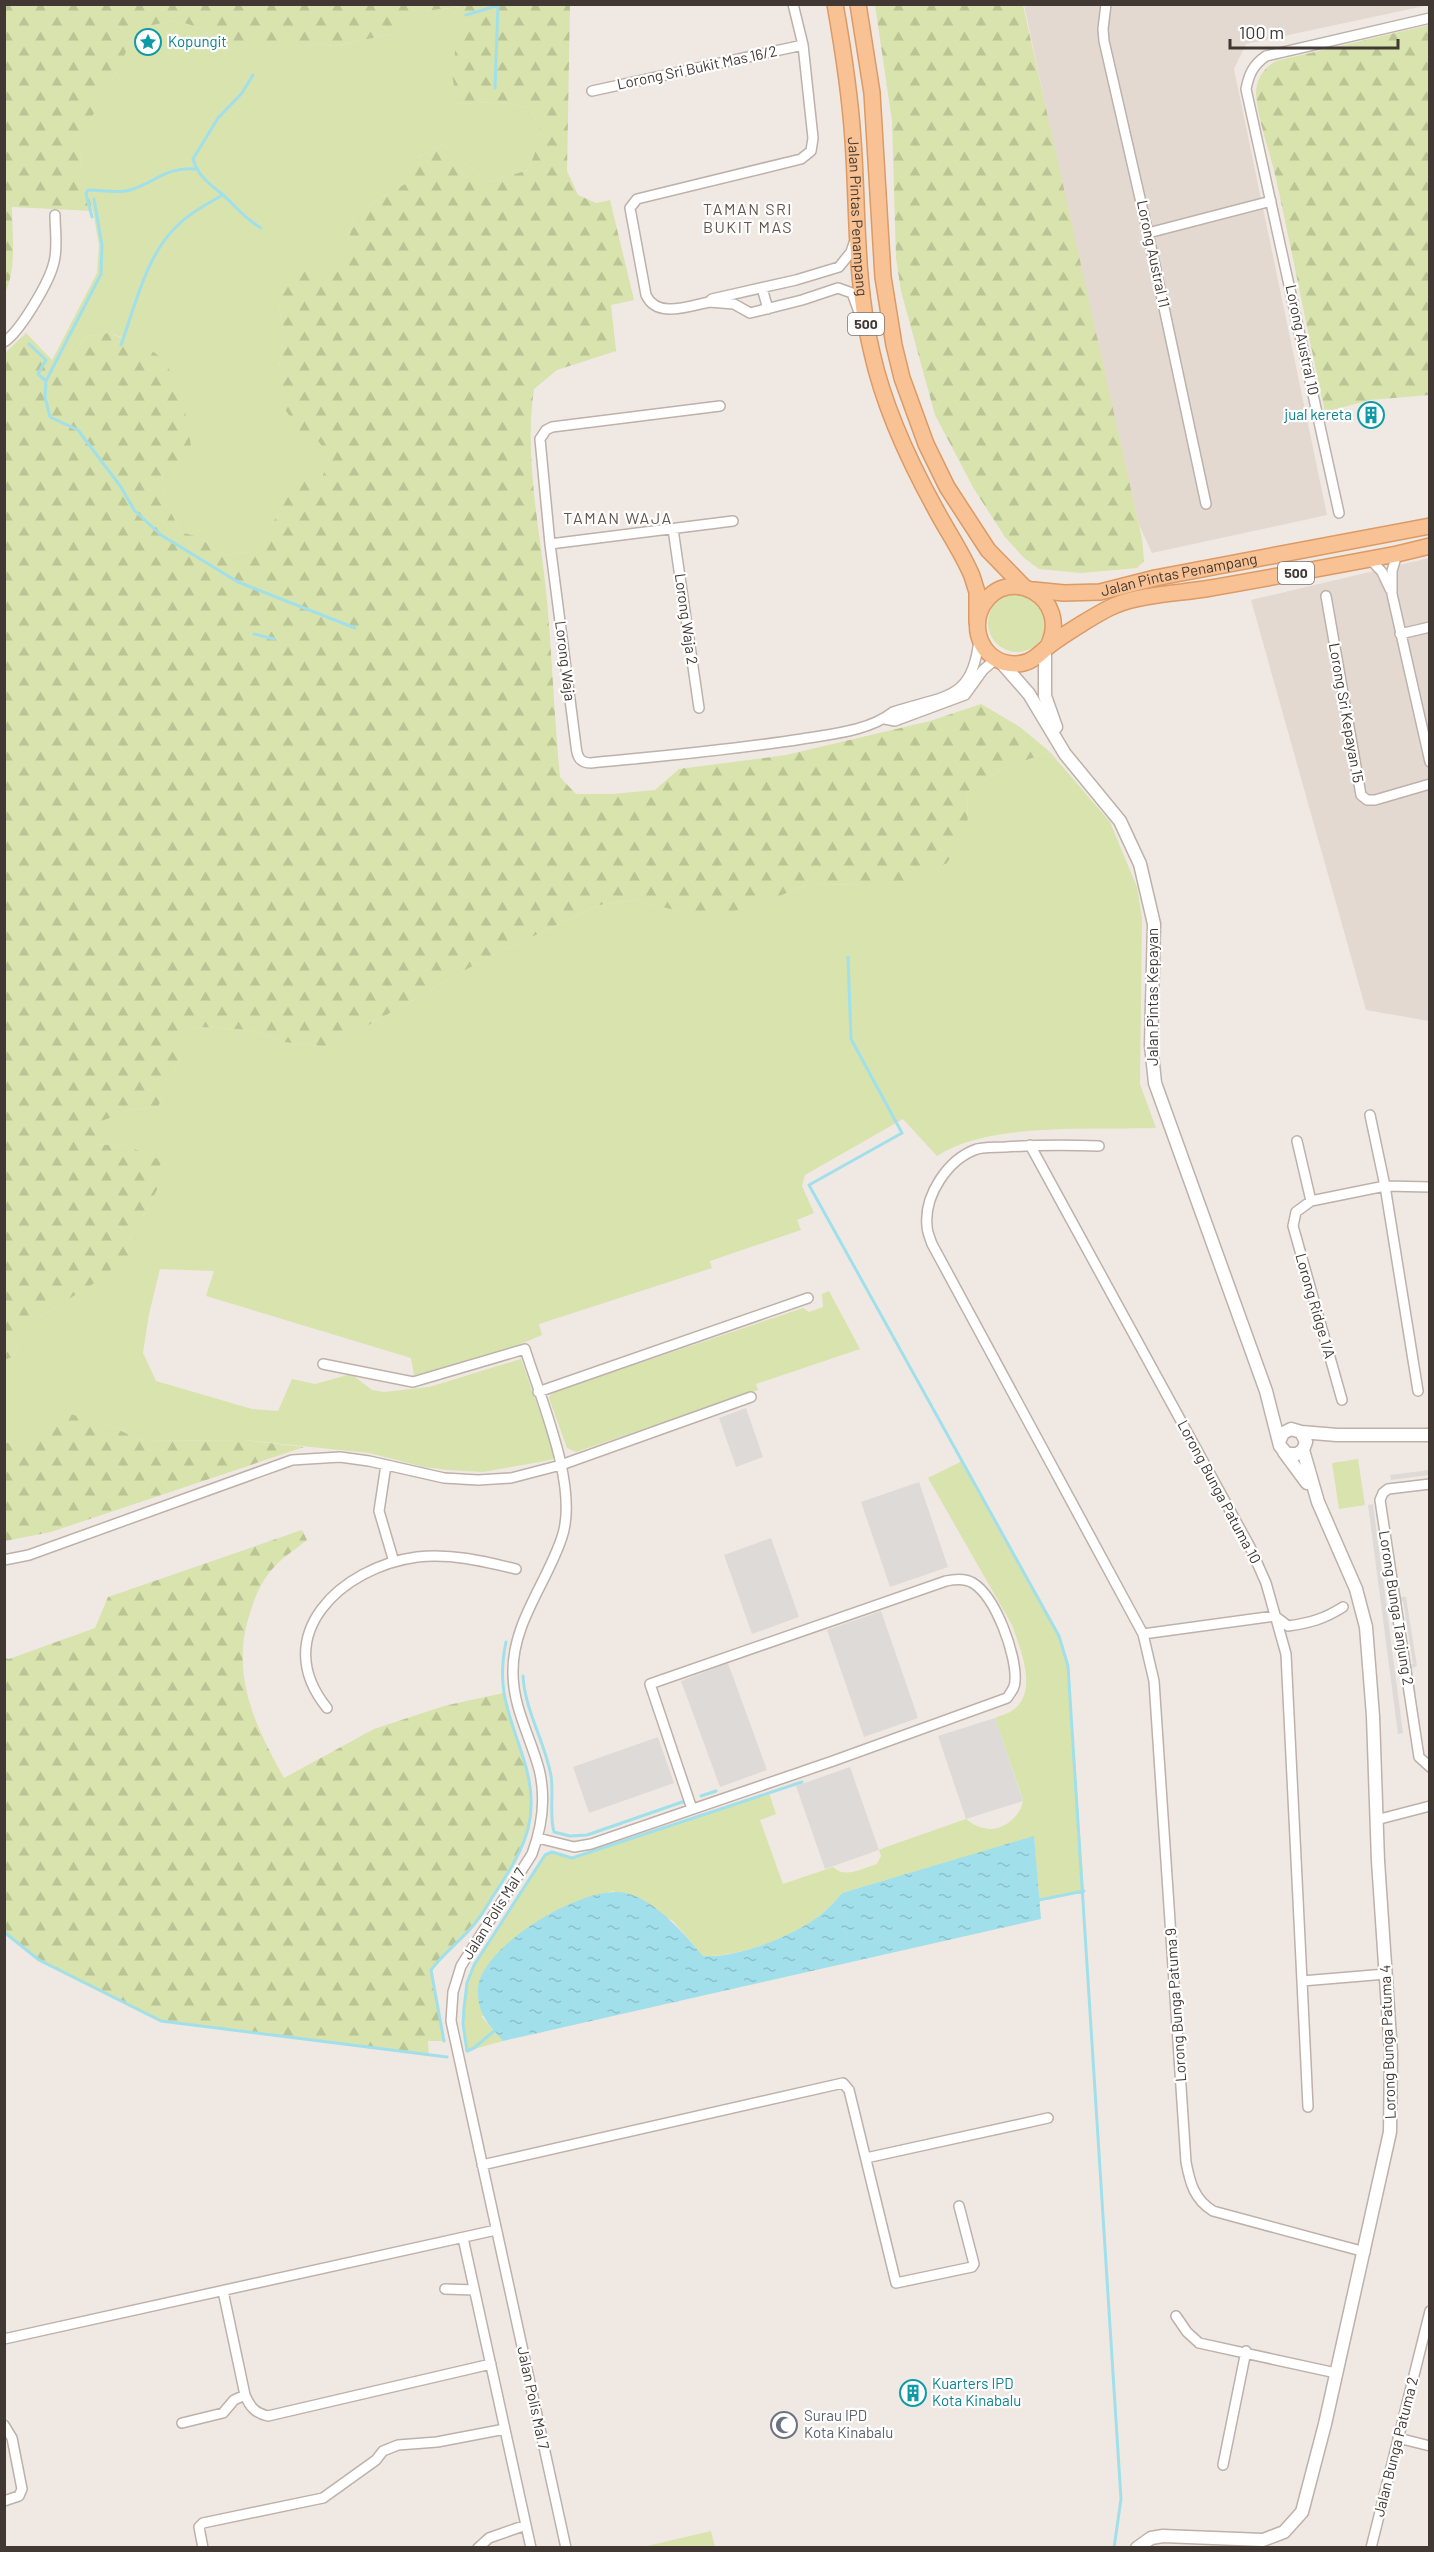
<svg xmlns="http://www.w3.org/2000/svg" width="1434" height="2552" viewBox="0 0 1434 2552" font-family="Barlow,sans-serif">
  <defs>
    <pattern id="forest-firs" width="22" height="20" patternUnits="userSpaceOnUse" patternTransform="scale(1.5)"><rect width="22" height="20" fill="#d8e3ad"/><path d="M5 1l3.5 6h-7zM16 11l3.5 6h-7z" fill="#bbc495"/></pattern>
    <pattern id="water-ripples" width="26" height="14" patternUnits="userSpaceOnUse" patternTransform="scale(1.5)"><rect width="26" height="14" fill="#a1e0eb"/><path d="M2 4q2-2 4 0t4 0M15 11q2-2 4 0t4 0" fill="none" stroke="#8cc1ca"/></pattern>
  </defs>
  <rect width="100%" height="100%" fill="#f0e9e3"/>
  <!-- residential -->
  <path fill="#e4d9d1" d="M1024,5H1429L1246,44L1234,69L1327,515L1152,553L1139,525L1081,272Z
    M1429,558V1021L1366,1010L1251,600Z"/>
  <!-- green -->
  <path fill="#d8e3ad" d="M462,7L458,34L457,104L496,102L531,108L542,135L528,170L488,182L442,144L416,158L410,182L381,197L355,217L346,248L322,273L278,300L284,337L279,367L302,434L319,442L329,459L320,483L297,482L276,518L251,552L222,555L199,537L181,532L164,499L162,471L185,418L181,389L124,338L109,333L88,336L61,367L45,374L97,273L99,245L93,211L82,174L81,146L87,126L120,66L131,40L149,26L171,21L188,24L232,43H310L334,46L392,34L423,11Z
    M988 623a29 29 0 1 1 58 0a29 29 0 1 1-58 0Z
    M1050,752L1110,822L1137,887L1142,918L1140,1084L1156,1128C1094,1130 989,1122 937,1156L903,1119L805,1175L802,1186L814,1213L797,1220L801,1230L710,1261L712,1268L539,1324L542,1335C501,1352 458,1368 414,1375L411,1358L206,1296L214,1271L160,1269L149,1314L143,1353L156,1381L252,1409L278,1411L292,1379L315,1384L351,1374L372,1390L384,1392L429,1387L521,1359L555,1455L553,1459L545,1461L483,1472L448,1470L424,1467L369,1453L244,1440L144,1441L98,1421L31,1441L5,1443V1360L14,1356L27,1325L59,1305L143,1216L157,1190L127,1146L93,1144L98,1122L130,1110L158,1107L180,1058L171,1033L200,1027L250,1030L283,1042L330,1047L483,960L599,905L635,900L682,912L764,903L807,884L865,885L968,828L967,793L1003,768Z
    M829,1291L860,1349L756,1384L758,1390L576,1452L567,1448L549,1398L551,1393L803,1308L809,1312L823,1307L822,1294Z
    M1358,1459L1365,1505L1339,1509L1332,1463Z
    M962,1461L1059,1636L1068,1666L1084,1891L1039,1900L1034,1837L842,1893C836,1900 830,1907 823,1913C797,1936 737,1958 703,1956L673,1921L613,1891L595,1896L482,2017L503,2041L467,2051C462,2020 463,1994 474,1965L545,1855L552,1852L572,1858L769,1793L776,1814L760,1820L783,1884L833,1867C845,1879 863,1868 877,1864L881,1856L879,1850L886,1847L966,1819C971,1823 977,1827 984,1828C1001,1833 1021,1817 1023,1800L995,1718C1001,1715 1008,1714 1013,1710C1039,1692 1020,1648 1012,1625L928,1478Z
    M711,2531L715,2547H643Z"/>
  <!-- forest -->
  <path fill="url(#forest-firs)" d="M5,4L570,5L567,171L578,195L596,203L610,200L634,300L611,305L616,351L557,370L534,389C524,455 539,524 546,590C552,652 554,715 560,777L576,794H612L655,790L679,769L786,755L930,721L981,704L1020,727L1050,752L1003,768L967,793L968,828L947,863L913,880L865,885L807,884L764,903L727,913L682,912L635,900L599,905L483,960L330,1047L283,1042L250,1030L200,1027L172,1033L180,1058L158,1107L130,1110L99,1122L94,1144L127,1146L161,1160L157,1190L143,1216L130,1254L99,1280L27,1325L14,1356L5,1360V353L26,333L52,360L46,373L61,367L88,336L109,333L148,348L162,358L181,389L192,452L162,471L164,499L181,532L199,537L222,555L250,552L276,518L297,481L320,483L329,459L319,442L302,434L278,399L279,367L284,337L278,300L288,269L322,273L346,248L355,217L381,197L409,182L416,158L442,144L488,182L528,170L542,135L531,108L496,102L457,104L452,74L461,7L423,11L392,34L334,46L310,43H232L188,24L171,21L149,26L131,40L120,66L87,126L81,146L82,174L93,211L12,207C12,235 17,268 5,293Z
    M875,5H1023L1142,539L1144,561L1137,568L1081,573L1039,569L1024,558L1005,537L974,489L935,415L901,291L896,258L892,121Z
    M1429,25V395L1370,400L1325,412C1308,334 1293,256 1276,179C1270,151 1258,122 1256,94C1256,79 1264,68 1276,61Z
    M58,1411L98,1421L144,1441L244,1440L304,1447L51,1532L5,1541V1443L31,1440Z
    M302,1530L307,1540C296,1549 284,1556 275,1566C263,1579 256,1593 251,1610C229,1672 254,1724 284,1778L374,1729L444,1706L503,1693L530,1778L532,1810L529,1829L512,1867L473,1926L431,1970L444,2041H428L429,2056L161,2021L39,1960L5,1932V1658L9,1659L95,1628L108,1597Z"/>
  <!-- parking -->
  <path fill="#dedad8" d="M746,1408L763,1457L736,1467L719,1418Z
    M1429,1470V1475L1391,1480L1390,1475Z
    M919,1482L948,1567L890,1587L861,1502Z
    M1373,1504L1403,1733L1398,1734L1368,1505Z
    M771,1538L799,1617L752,1634L724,1555Z
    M1393,1552L1401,1597H1406L1417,1666L1412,1668L1416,1693H1411L1407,1666L1413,1664L1403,1601L1398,1602L1390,1553Z
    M881,1611L918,1718L864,1737L827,1630Z
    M728,1663L767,1770L720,1787L681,1681Z
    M995,1718L1023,1801L966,1819L938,1736Z
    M658,1737L674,1783L589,1813L573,1767Z
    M850,1767L879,1850L825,1869L796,1786Z"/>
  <!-- water -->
  <path fill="url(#water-ripples)" d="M1034,1836L1041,1919L503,2041C488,2024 477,2013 478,1989C480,1946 585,1883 626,1893C657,1901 683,1933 703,1956C736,1959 797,1935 823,1913C830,1907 836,1900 842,1893Z"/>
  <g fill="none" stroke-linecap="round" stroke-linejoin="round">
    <!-- stream -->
    <path stroke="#a1e0eb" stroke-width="3" d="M466,15L503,4
      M253,75L242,93L218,118L193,159C198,176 209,184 222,194C237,207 242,217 261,228
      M495,88L498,6
      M94,199L102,245L101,274L46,381L45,397L50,417L78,430L121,487L134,510L161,535L238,582L355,628
      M92,217L86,194L88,190C101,190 117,194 130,190C157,182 164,167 196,169
      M29,344L46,360L38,374L46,381
      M121,345C136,304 146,254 179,224C191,212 208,204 222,195
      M254,634L274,639
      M848,957L851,1039L902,1133L809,1185L1059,1636L1068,1666L1121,2499L1114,2548
      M523,1676C525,1711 545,1742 551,1776C554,1794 549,1814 554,1832L570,1836L587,1835L685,1801
      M701,1796L716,1791
      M1039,1900L1084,1891
      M4,1932L39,1960L161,2021L447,2057
      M494,2031L474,2048L467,2051L463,2024L464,2008L467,1983L474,1965L545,1855L552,1852L572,1858L802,1782
      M444,2041L431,1970C443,1954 459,1942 472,1927C481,1917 488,1904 495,1893C527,1845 542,1814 523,1757C509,1713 496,1689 506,1642"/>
    <defs>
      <path id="minor" d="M793,4L803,45L813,138L811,151L801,159L637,199L630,208L646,295C657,319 689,306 709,302L712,299L796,280L839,267L851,252L854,243
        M1106,4L1103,29L1104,41L1148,233L1206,504
        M592,91L803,45
        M1148,233L1271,201
        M762,288L768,309
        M709,302L734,304L750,313L802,300L838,288L852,293L860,315
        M4,342C20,332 50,281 54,262C58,248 55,230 55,215
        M720,406L552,427L546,430L540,439L550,544L576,746C577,757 580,763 591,763C662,756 732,750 802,739C831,734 869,731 893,712C945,695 973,701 979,639
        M1339,513L1246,89C1249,74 1253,65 1266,56L1430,18
        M673,529L699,708
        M550,544L733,521
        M1397,554L1392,571V594L1430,762
        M1370,559L1382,572L1390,589
        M1326,596L1361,795L1367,800H1375L1430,784
        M1400,634L1430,627
        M885,719L895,721L965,695L983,670L996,659
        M1370,1115L1385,1186L1418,1391
        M1297,1141L1311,1201
        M1030,1145L1250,1547L1266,1583L1286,1654L1302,1981L1386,1974
        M1099,1146C1067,1145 1036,1145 1005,1147C996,1147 986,1147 977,1149C948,1159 924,1195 927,1226C927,1232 930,1238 932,1244L1143,1634L1154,1681L1186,2162C1190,2183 1194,2199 1213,2211L1365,2252
        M323,1364L413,1382L525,1349C541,1400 579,1487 562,1537C547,1583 512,1623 513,1673C513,1707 530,1736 539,1769C546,1797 542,1827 532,1854L461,1966L453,1992L451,2021L566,2548
        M538,1392L808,1298
        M1342,1400L1293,1226L1296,1212L1311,1201L1385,1186L1430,1187
        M386,1465L379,1511L394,1562
        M1430,1484L1388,1489L1383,1493L1380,1500L1419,1757L1430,1767
        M4,1560L29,1555L292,1460L340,1457L369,1461L444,1478L478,1480L511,1478L561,1465L751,1397
        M1143,1634L1275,1616L1288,1626C1310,1623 1324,1619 1343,1607
        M327,1708C268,1635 342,1567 417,1557C450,1553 483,1561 516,1569
        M1376,1820L1430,1806
        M538,1838L574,1847L591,1844L833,1761L1007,1698C1011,1692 1015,1688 1015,1681C1017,1656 996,1597 973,1583C965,1578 955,1579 946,1581L650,1684L692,1809
        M1302,1981L1308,2107
        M866,2158L1048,2118
        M482,2165L843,2083L849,2090L896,2283L972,2267L974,2264L959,2206
        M463,2238L531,2548
        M445,2289L474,2290
        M223,2291L245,2395C250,2407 255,2413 268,2416L491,2364
        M1176,2316L1187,2332L1199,2343L1336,2373
        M4,2339L496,2230
        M182,2423L223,2413L234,2400L245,2395
        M4,2425L12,2438L22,2489L19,2496L4,2501
        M1398,2438L1430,2446
        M1223,2465L1246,2351
        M203,2548L199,2527L203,2523L323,2498L376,2460L383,2451L398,2445L437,2442L505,2429
        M478,2548L489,2538L526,2525
        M1371,2548L1430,2311"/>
      <path id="tertiary" d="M1045,651V696L1056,727
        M1000,661L1029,694L1065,754L1120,821L1140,864L1154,924L1151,1045L1155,1083L1266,1391L1280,1446L1287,1454H1297L1303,1450L1306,1442L1301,1432L1291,1429L1283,1433L1279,1442
        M1301,1432L1337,1435H1430
        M1284,1452L1307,1483
        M1137,2548L1151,2538L1163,2536L1263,2540L1284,2532L1302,2512L1325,2424L1390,2132L1391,2053L1378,1861L1373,1716L1366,1627L1356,1589L1318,1502L1303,1450"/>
      <g id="primary">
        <path id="s1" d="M835,4C843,49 850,94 853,140C858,211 855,283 872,353C884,407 908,459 935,508C947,531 962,552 972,576L977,592V622"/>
        <path d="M858,4L872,93L883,277L894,345L902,378L926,444L947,487L988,550L1024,587"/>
        <path id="s2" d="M1034,590L1064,593L1100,592L1155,578L1430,526"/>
        <path d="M1048,646C1072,598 1008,563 983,605C968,631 985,664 1015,664C1032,664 1038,654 1050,645C1063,635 1101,611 1116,605C1138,595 1180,593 1205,589C1269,578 1333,566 1397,554L1430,546"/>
      </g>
    </defs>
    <!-- minor casing -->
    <use href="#minor" stroke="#beb1a9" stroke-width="12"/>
    <!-- tertiary casing -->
    <use href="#tertiary" stroke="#beb1a9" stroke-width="15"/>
    <!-- primary casing -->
    <use href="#primary" stroke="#dc9a65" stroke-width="18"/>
    <!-- minor -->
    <use href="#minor" stroke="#fff" stroke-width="9"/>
    <!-- tertiary -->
    <use href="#tertiary" stroke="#fff" stroke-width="12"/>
    <!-- primary -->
    <use href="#primary" stroke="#f8c294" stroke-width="15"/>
  </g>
  <!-- icons -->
  <defs>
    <symbol id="sight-ring" viewBox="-11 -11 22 22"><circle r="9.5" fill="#fff" stroke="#0f9aa8" stroke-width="1.5"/><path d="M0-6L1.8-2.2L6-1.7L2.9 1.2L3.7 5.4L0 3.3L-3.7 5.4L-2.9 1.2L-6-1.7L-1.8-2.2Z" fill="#0f9aa8"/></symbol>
    <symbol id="building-ring" viewBox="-11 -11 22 22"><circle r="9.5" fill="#fff" stroke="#0f9aa8" stroke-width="1.5"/><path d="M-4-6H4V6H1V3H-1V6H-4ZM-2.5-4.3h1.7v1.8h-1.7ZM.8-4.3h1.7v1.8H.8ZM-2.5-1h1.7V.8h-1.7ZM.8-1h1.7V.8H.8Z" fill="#0f9aa8"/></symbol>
    <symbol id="mosque-ring" viewBox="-11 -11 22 22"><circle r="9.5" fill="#fff" stroke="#6b7280" stroke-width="1.5"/><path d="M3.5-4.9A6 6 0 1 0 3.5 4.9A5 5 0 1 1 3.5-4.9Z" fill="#6b7280"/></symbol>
  </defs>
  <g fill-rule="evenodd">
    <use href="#sight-ring" x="133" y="27" width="30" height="30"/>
    <use href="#building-ring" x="1356" y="400" width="30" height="30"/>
    <use href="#building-ring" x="898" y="2378" width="30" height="30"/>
    <use href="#mosque-ring" x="769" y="2410" width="30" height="30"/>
  </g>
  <g text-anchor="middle" stroke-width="4.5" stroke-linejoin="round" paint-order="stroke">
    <!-- shield labels -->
    <g fill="#fff" stroke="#7a7470" stroke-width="1.5">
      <rect x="848" y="313" width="36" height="22" rx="4.5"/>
      <rect x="1278" y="562" width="36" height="22" rx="4.5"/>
    </g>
    <g font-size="14" font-weight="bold" fill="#413833">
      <text x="866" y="329">500</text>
      <text x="1296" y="578">500</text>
    </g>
    <!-- culture labels -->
    <g font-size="15" fill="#0d838f" stroke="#fff" text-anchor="start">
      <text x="168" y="47">Kopungit</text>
      <text x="1352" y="420" text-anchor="end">jual kereta</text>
      <text x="932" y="2389">Kuarters IPD<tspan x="932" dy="17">Kota Kinabalu</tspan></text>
    </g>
    <!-- street labels -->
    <g font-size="15" fill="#413833" stroke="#fff">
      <text transform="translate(697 68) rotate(-12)" y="5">Lorong Sri Bukit Mas 16/2</text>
      <text dy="5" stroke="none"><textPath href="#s1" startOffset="214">Jalan Pintas Penampang</textPath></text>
      <text transform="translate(1153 254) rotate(78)" y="5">Lorong Austral 11</text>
      <text transform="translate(1302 340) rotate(78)" y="5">Lorong Austral 10</text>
      <text dy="5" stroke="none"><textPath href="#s2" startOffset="147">Jalan Pintas Penampang</textPath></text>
      <text transform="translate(686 619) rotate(82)" y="5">Lorong Waja 2</text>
      <text transform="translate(565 661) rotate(83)" y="5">Lorong Waja</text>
      <text transform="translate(1346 713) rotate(80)" y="5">Lorong Sri Kepayan 15</text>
      <text transform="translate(1153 997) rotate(-90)" y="5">Jalan Pintas Kepayan</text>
      <text transform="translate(1315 1306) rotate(74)" y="5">Lorong Ridge 1/A</text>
      <text transform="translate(1219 1492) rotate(62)" y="5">Lorong Bunga Patuma 10</text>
      <text transform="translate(1396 1608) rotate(81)" y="5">Lorong Bunga Tanjung 2</text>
      <text transform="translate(494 1914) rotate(-58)" y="5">Jalan Polis Mal 7</text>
      <text transform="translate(1176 2005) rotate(-94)" y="5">Lorong Bunga Patuma 9</text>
      <text transform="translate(1388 2042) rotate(-92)" y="5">Lorong Bunga Patuma 4</text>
      <text transform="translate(533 2398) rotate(78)" y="5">Jalan Polis Mal 7</text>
      <text transform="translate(1396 2447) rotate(-76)" y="5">Jalan Bunga Patuma 2</text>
    </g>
    <!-- worship labels -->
    <g font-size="15" fill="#5b616d" stroke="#fff" text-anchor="start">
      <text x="804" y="2421">Surau IPD<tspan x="804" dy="17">Kota Kinabalu</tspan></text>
    </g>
    <!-- neighbourhood labels -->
    <g font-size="16" letter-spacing="1.5" fill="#64544b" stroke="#fff">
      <text x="748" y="215">TAMAN SRI<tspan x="748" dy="18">BUKIT MAS</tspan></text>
      <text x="618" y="524">TAMAN WAJA</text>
    </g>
  </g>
  <!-- border -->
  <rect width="1434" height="2552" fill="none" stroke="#413833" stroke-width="12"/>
  <!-- scale -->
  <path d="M1230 39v9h168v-9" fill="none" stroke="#413833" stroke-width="3"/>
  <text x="1239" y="39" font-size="18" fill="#413833" stroke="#ffffff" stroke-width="4.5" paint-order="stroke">100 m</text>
</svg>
